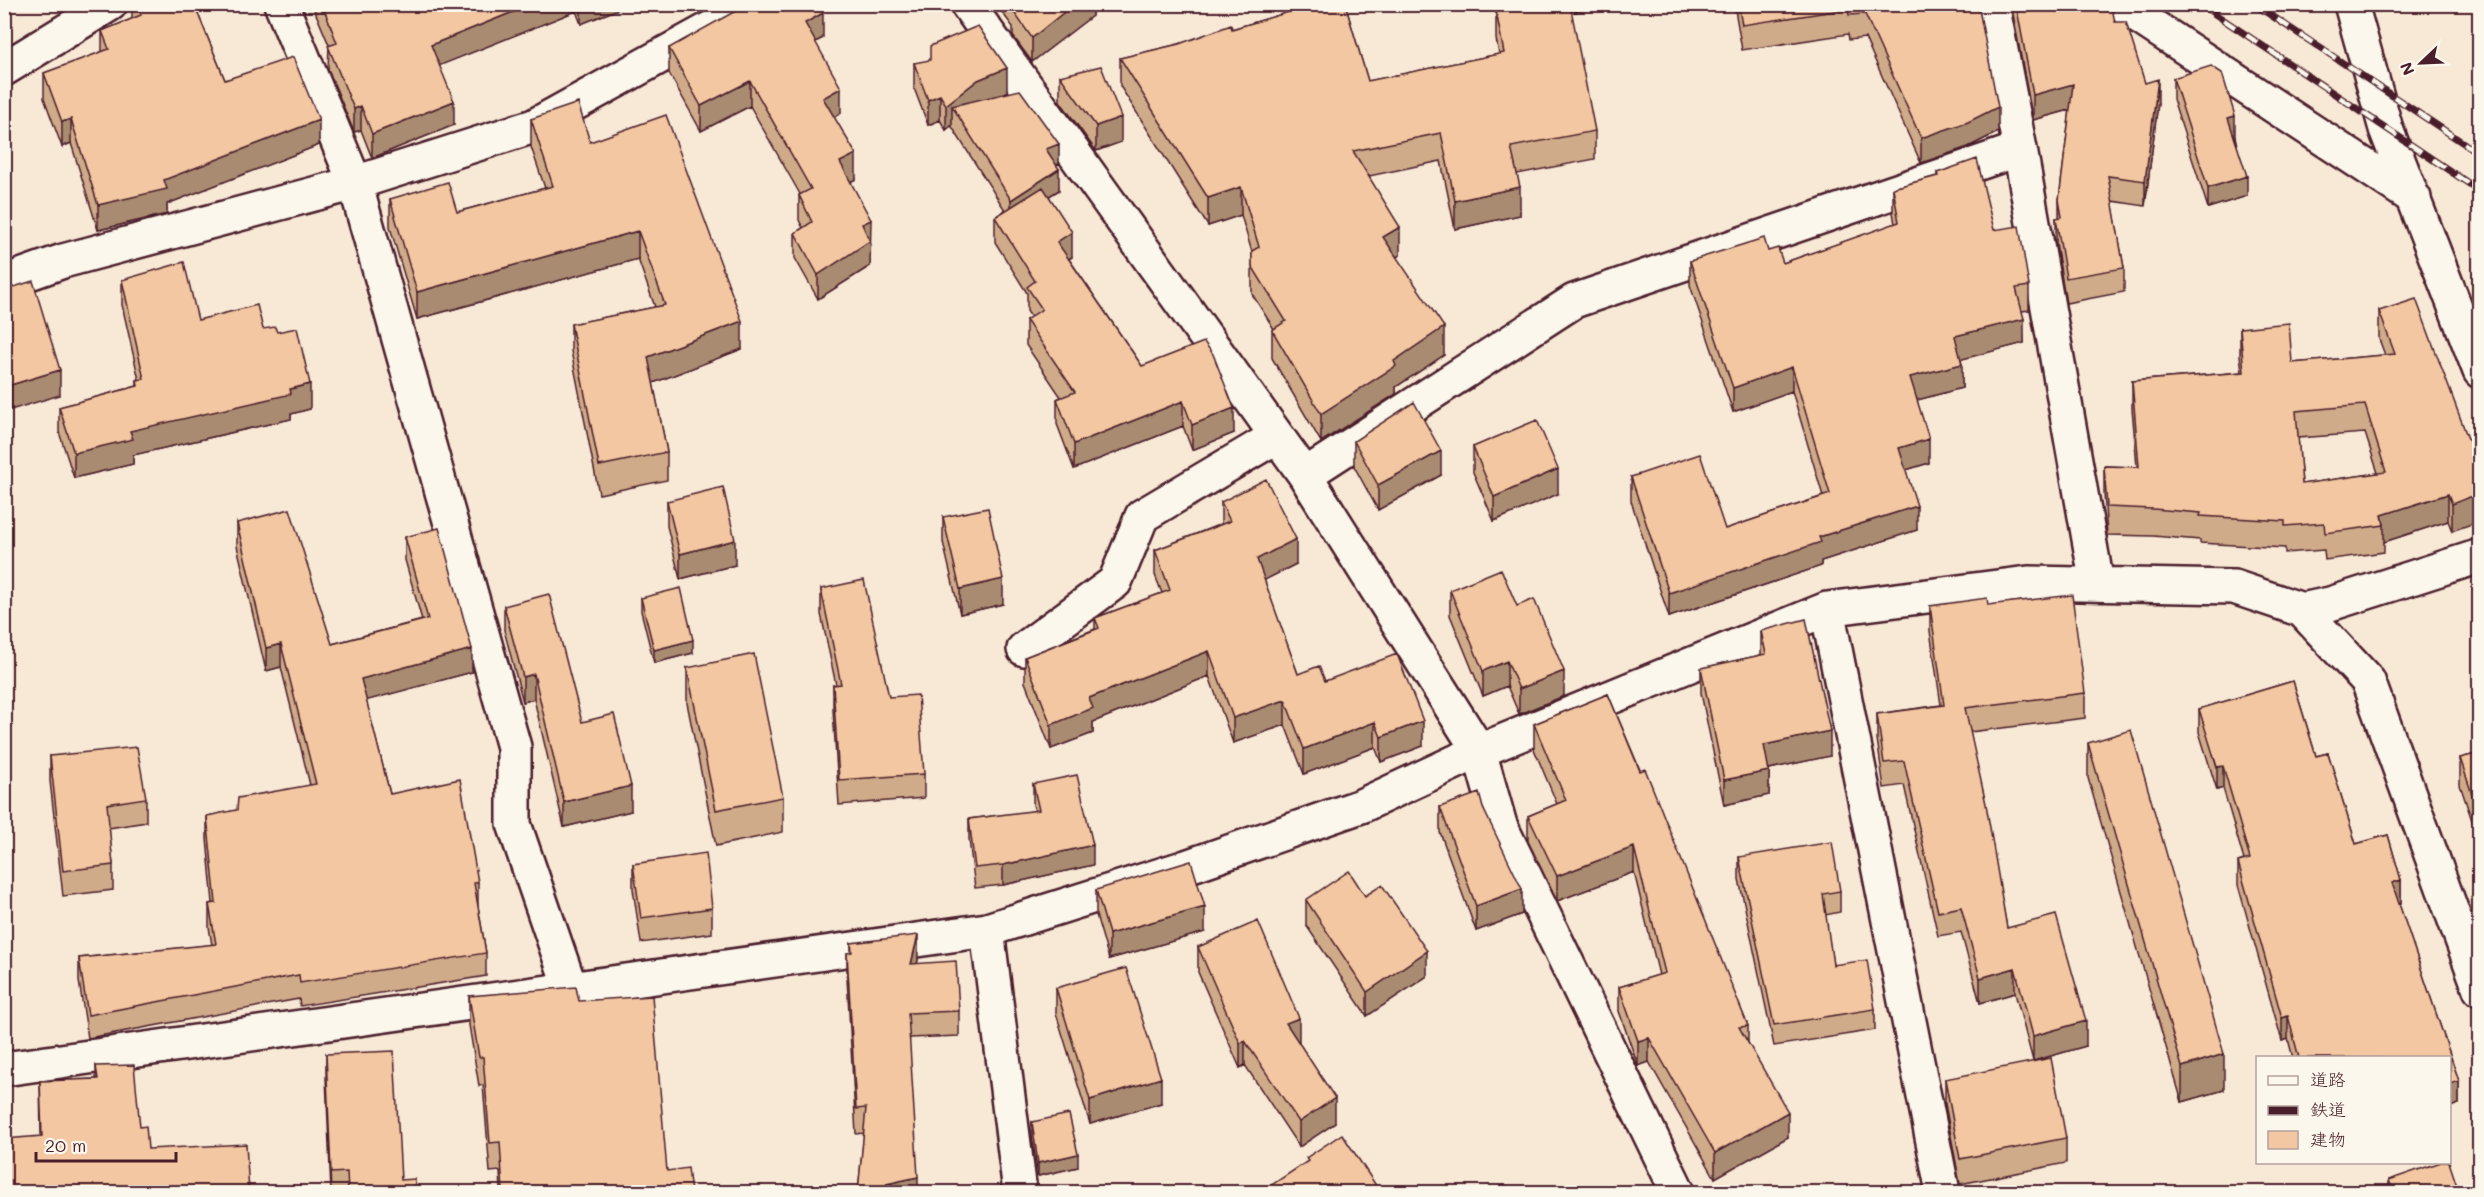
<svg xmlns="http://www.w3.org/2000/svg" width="2484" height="1197" viewBox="0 0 2484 1197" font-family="Mali,'Klee One',sans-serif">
  <rect width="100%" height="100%" fill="#f8e9d6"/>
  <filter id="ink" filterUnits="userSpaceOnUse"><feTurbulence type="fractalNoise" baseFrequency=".0167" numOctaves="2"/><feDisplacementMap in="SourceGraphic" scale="12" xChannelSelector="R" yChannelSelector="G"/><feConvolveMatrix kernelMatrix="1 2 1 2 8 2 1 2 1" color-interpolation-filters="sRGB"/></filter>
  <g filter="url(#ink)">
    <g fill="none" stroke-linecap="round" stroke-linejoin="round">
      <defs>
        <path id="street" d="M281,4L355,183L514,747V824L570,987
          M967,4L1305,475L1479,751L1500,825L1678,1192
          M1992,4L2020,149L2097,584
          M2119,4L2414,198
          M4,69L110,4
          M4,282L63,261L355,183L534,126L755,4
          M1305,475L1574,301L2020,149
          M1827,609L1943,1192
          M2302,610L2330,604L2480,556
          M1024,649L1115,582L1142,516L1277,436
          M987,930L1020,1192
          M4,1069L987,930L1186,867L1361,806L1479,751L1827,609L2028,583L2234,587L2302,610L2368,681L2480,989"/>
        <path id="secondary" d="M2351,4L2386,129L2480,371"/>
      </defs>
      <!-- street casing -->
      <use href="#street" stroke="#4a1f2b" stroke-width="38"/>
      <!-- secondary casing -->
      <use href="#secondary" stroke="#4a1f2b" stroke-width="38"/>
      <!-- street -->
      <use href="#street" stroke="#fbf7ec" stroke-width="33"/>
      <!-- secondary -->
      <use href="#secondary" stroke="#fbf7ec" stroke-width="33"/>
      <defs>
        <path id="rail" d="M2200,4L2480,191
          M2254,4L2480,154"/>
      </defs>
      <!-- rail casing -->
      <use href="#rail" stroke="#4a1f2b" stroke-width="7"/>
      <!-- rail -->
      <use href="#rail" stroke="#fbf7ec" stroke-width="4.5" stroke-dasharray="14" stroke-linecap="butt"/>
    </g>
    <!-- wall -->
    <path fill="#d0ab8a" stroke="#4a1f2b" stroke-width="1.5" fill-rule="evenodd" d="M132,4H194L225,80L319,145L167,204V214L98,230L71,143L62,147L44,98V73L102,52V31L132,19Z
      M314,4H626V6L581,24L576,11L439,65L454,125L372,158L361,130L354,132L328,69L329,45L314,9Z
      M996,4H1092V16L1032,62L1013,36V27Z
      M1303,4H1345L1368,81L1499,54L1496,39V11L1595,131V159L1517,174L1520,215L1455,229L1441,161L1369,176L1400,255L1396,257L1444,355L1396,387V394L1321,442L1272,358V330L1274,329L1252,294V252L1241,215L1208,226L1120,86V58L1179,44L1304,8Z
      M1734,4H1978L1998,132L1968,147L1921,163L1865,38L1849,40L1848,34L1742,50Z
      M2011,4H2087L2088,7L2115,22L2145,83L2158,103L2145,206L2112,201L2124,268V292L2066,303L2056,243V218H2059V200L2070,110L2033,120Z
      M823,38L815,42L841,113L834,117L856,179L851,181L871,245H870V266L818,299L795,258V233L803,228L799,220V195L800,194L750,106L701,131L669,73V48Z
      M914,63L1007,92L1003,94L1059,164L1056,165L1059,190L1049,196L1072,257L1069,259L1142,366L1234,433L1192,450L1183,426L1074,469L1057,424V399L1061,397L1026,345V320L1031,317L1027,311V293L995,242V217L1005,210L952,127V125L946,130L940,120L928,125L914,88Z
      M1060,76L1121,142L1096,151L1060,101Z
      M2173,78L2235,136L2247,196L2208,208L2173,99Z
      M531,119L590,142L742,349L653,383L667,452V480L599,494L571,351V324L655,307L638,259L417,319L390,227V199L457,212L545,188L531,147Z
      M1937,173L1994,230L2029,286V310L2022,311L2024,343L1961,359L1962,388L1917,400L1929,463L1906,470L1917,530L1821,561V566L1669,617L1631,501V477L1725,529L1823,496L1792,391L1733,412L1690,285V261L1768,251L1783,263L1895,224L1893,212V188L1937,176Z
      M122,280L198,320L263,329L277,332L310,409L291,414V419L133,455V464L74,478L59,432V407L137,386V380H139L122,305Z
      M2379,311L2480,471L2452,531L2448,521L2384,542V552L2325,560L2324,550L2285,553V548L2200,543V540L2153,536L2107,535L2104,494V466L2137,467L2132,408V381L2242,372L2240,355V328L2292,363L2385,355L2379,339ZM2365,433L2378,473L2302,484L2298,438Z
      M1354,441L1441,475L1378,510L1354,466Z
      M1473,447L1558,494L1494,521L1473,472Z
      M667,501L735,565L680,579L667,526Z
      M1221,502L1296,564L1264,580L1298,674L1325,681L1423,746L1381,762L1375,747L1304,774L1285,725L1233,743L1209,676L1093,722V733L1051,749L1025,682V657L1095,629V618L1162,593L1155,575V550L1221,524Z
      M943,517L1003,604L960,614L943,542Z
      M237,523L332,644L422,620L405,560V537L472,672L366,700L390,794L478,882V906L486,953V976L300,1006L299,999L88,1038L79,981V958L212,945L209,927V904L213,903L207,839V816L237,810L310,785L281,667L266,671L237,546Z
      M821,589L889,697L924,774V798L839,805L833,710V685H836L821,614Z
      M1450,590L1517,606L1564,696L1519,714L1507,686L1483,696L1450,615Z
      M641,598L693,653L654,663L641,611Z
      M1988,605L2085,693V718L1970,732L2007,928L2086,1046L2033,1061L2015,993L1980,1003L1961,932L1938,936L1904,785L1884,788L1877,739V714L1941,705L1930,631V606Z
      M504,606L582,722L631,811L564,827L534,699L523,702L504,630Z
      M1761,631L1830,756L1769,769V795L1724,805L1701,693V668L1761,655Z
      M687,668L783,797V832L716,846L687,703Z
      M2293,681L2316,756L2328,753L2356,844L2388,835L2401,880V903L2399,904L2459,1081V1104L2450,1107V1058H2293L2288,1039L2282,1041L2238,885V862L2244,860L2223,788L2217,790L2199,732V709Z
      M1608,694L1748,1026V1042L1788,1137L1715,1178L1649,1062L1638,1066L1619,1011V987L1659,975L1634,872L1557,901L1528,841V816L1557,804L1534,749V724Z
      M2088,743L2224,1090L2182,1102L2088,778Z
      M2480,753V844L2460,785V758Z
      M50,756L146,798V822L109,828L113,865V890L63,896L50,781Z
      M1033,784L1093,865L1003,885L975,888L969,839V819L1035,811L1033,805Z
      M1440,807L1483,808L1522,914L1476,931L1440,832Z
      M1739,857L1840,891V912L1825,915L1833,965L1875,1009V1030L1774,1046L1739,879Z
      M633,864L712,908V933L641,943L633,889Z
      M1096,890L1205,932L1109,959L1096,915Z
      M1365,896L1427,976L1367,1016L1306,925V900Z
      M851,943L918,960L917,963L959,1011V1036L910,1038L858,1192L864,1133L856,1134L847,978V953H851Z
      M1198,947L1299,1042V1043L1335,1123L1299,1147L1245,1065L1240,1068L1198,972Z
      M1056,988L1161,1103L1090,1124L1056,1013Z
      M469,996L579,1001L667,1171L691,1192H501L500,1171L490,1172L483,1085L479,1086L469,1025Z
      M326,1054L401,1180L416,1192H331L326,1078Z
      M96,1066L140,1127L148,1149L249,1192L41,1136L40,1081L96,1079Z
      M1945,1079L2066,1138V1163L1960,1184L1945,1104Z
      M1032,1122L1078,1167L1038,1176L1032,1135Z
      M2389,1180L2459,1192H2389Z"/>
    <!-- shaded-wall -->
    <path fill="#a98b71" stroke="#4a1f2b" stroke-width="1.5" d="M533,4H576V11L431,69V45Z
      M581,4H626V6L581,24Z
      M1074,4H1092V16L1032,62V38Z
      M1305,4H1340L1305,14Z
      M1575,4H1606L1575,12Z
      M823,13V38L805,47V23Z
      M1007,68V92L978,104L952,106V125L946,130V105L978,80Z
      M2158,79V103L2145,206V181Z
      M750,81V106L701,131V106Z
      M2073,84V109L2033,120V95Z
      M841,88V113L823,123V98Z
      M940,95V120L928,125V100Z
      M454,101V125L372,158V134Z
      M361,106V130L354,132V109Z
      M1998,107V132L1968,147L1921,163V138Z
      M2235,116V136L2228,139V118Z
      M1121,117V142L1096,151V126Z
      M71,119V143L62,147V122Z
      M319,120V145L167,204V214L98,230V205Z
      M1059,144V164L1046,169V149Z
      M856,154V179L840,187V162Z
      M1059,169V190L1011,220V200Z
      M2247,176V196L2208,208V188Z
      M1241,187V215L1208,226V198Z
      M1520,187V215L1455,229V201Z
      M6,210V235L4,236V211Z
      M871,220L870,266L818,299V275L862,224Z
      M1400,227V255L1383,265V237Z
      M638,231V259L417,319V292Z
      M1072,232V257L1057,266V242Z
      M2024,319V343L1955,361V336Z
      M742,321V349L648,385V357Z
      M1444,327V355L1396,387V394L1321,442V414L1394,361Z
      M1962,364V388L1910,402V377Z
      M1792,367V391L1733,412V388Z
      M60,370V395L4,412V387Z
      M310,384V409L291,414V419L133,455V464L74,478V453L130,431Z
      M1183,401V426L1074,469V444Z
      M1234,408V433L1192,450V425Z
      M1929,439V463L1899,472V448Z
      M1441,451V475L1378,510V485Z
      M1558,469V494L1494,521V497Z
      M2480,493V521L2452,531V504Z
      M2448,494V521L2384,542V525L2382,515Z
      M1917,506V530L1821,561V566L1669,617V593L1819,537Z
      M1296,539V564L1257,584V559Z
      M735,540V565L680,579V554Z
      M1003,579V604L960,614V589Z
      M693,640V653L654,663V650Z
      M281,644V667L266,671V648Z
      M472,649V672L361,702V679Z
      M1209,651V676L1093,722V733L1051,749V725L1089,698Z
      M1507,661V686L1483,696V671Z
      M1564,671V696L1519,714V689Z
      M534,674V699L523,702V677Z
      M1285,700V725L1233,743V718Z
      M1423,721V746L1381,762V737Z
      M1375,722V747L1304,774V749Z
      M1830,731V756L1764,770V745Z
      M2223,766V788L2217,790V767Z
      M1769,771V795L1724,805V780Z
      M631,786V811L564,827V802Z
      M1093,845V865L1003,885V865Z
      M1634,847V872L1557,901V876Z
      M2401,880V903L2392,906V883Z
      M1522,889V914L1476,931V906Z
      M1205,907V932L1109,959V934Z
      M918,935V960L911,989V964Z
      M1427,951V976L1367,1016V992Z
      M2015,968V993L1980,1003V978Z
      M2288,1016V1039L2282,1041V1018Z
      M1299,1018V1042L1286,1048V1023Z
      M2086,1021V1046L2033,1061V1036Z
      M1649,1038V1062L1638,1066V1041Z
      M1245,1041V1065L1240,1068V1043Z
      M2224,1054V1090L2182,1102V1067Z
      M1161,1078V1103L1090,1124V1100Z
      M2459,1081V1104L2450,1107V1084Z
      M1335,1098V1123L1299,1147V1122Z
      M1788,1112V1137L1715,1178V1153Z
      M1078,1154V1167L1038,1176V1163Z
      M918,1177V1192L886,1184Z
      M1377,1187V1192H1368Z"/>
    <!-- building -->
    <path fill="#f2c7a1" stroke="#4a1f2b" stroke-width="1.5" fill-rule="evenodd" d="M137,4H194L225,80L293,57L319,120L164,180L167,189L98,205L71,119L62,122L44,73L109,49L102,31L141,15Z
      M322,4H533L431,45L454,101L372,134L361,106L354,109L328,46L337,43Z
      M748,4H818L823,13L805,23L841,88L823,98L856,154L840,162L871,220L862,224L870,241L818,275L795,233L812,222L799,195L811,189L750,81L701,106L669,48Z
      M1015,4H1074L1032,38L1013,11L1019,9Z
      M1316,4H1345L1368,81L1504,53L1496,11L1529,4H1570L1595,131L1511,147L1520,187L1455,201L1441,133L1353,151L1400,227L1383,237L1444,327L1394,361L1396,366L1321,414L1272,330L1286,321L1252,266V251L1259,247L1241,187L1208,198L1120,58L1179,44L1231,25L1232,29Z
      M1738,4H1978L1998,107L1968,122L1921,138L1865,14L1849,15L1848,9L1742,25Z
      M2016,4H2087L2088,7L2103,4H2111L2115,22H2126L2145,83L2158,79L2145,181L2108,176L2124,268L2066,278L2056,218L2062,217L2059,200L2073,84L2033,95Z
      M978,26L1007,68L978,80L946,105L940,95L928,100L914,63L930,60V46Z
      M1101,66L1121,117L1096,126L1060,76Z
      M2211,66L2222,73L2235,116L2228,118L2247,176L2208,188L2173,78Z
      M1020,90L1059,144L1046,149L1059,169L1011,200L952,106Z
      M578,103L590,142L666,115L742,321L648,357L667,452L599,466L571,324L665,305L638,231L417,292L390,199L448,182L457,212L553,186L531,119Z
      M1977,159L1994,230L2019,226L2029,286L2016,288L2024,319L1955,336L1962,364L1910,377L1929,439L1899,448L1917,506L1819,537L1821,542L1669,593L1631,477L1700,454L1725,529L1830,494L1792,367L1733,388L1690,261L1764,238L1768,251L1778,248L1783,263L1899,222L1893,188L1938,176L1937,173Z
      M1043,187L1072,232L1057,242L1142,366L1204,342L1213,354L1234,408L1192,425L1183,401L1074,444L1057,399L1075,392L1026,320L1042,309L1027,287L1035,281L995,217Z
      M184,262L198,320L257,305L263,329L275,327L277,332L297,328L310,384L290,389L291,394L130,431L133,439L74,453L59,407L138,386L137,380L144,379L122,280Z
      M33,281L60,370L4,387V290Z
      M2416,299L2480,471V493L2452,504L2448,494L2382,515L2384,525L2325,533L2324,523L2285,526V521L2200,516L2201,513L2153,509L2107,507L2104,466L2139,467L2132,381L2244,372L2240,328L2289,323L2292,363L2395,354L2379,311ZM2365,405L2386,472L2302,484L2296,411Z
      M1414,402L1441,451L1378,485L1354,441Z
      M1537,420L1558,469L1494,497L1473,447Z
      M1266,479L1296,539L1257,559L1298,674L1319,666L1325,681L1397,654L1423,721L1381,737L1375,722L1304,749L1285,700L1233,718L1209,651L1089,698L1093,708L1051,725L1025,657L1099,628L1095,618L1170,590L1155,550L1230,521L1221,502Z
      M723,487L735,540L680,554L667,501Z
      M988,508L1003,579L960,589L943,517Z
      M290,509L332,644L428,619L405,537L439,528L472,649L361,679L390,794L460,779L478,882L474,883L486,953L300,983L299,975L88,1015L79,958L216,944L209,904L216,903L207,816L237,810L238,798L316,784L281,644L266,648L237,523Z
      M1501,569L1517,606L1534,599L1564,671L1519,689L1507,661L1483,671L1450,590Z
      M864,580L889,697L918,695L924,774L839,780L833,685L841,684L821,589Z
      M681,588L693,640L654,650L641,598Z
      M549,594L582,722L614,714L631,786L564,802L534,674L523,677L504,606Z
      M2072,595L2085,693L1965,708L1986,804L2007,928L2056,915L2086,1021L2033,1036L2015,968L1980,978L1961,907L1938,912L1904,761L1884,763L1877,714L1944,705L1930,606L1987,598L1988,605Z
      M1806,619L1830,731L1764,745L1769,771L1724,780L1701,668L1766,654L1761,631Z
      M754,654L783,797L716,810L687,668Z
      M2293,681L2316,756L2328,753L2356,844L2388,835L2401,880L2392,883L2459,1081L2450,1084V1058H2299L2288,1016L2282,1018L2238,862L2250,859L2223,766L2217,767L2199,709Z
      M1608,694L1640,771L1645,769L1748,1026L1739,1027L1788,1112L1715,1153L1649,1038L1638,1041L1619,987L1665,973L1634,847L1557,876L1528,816L1566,800L1534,724Z
      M2131,730L2224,1054L2182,1067L2088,743Z
      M137,747L146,798L107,804L113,865L63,871L50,756Z
      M2480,753V818L2460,758Z
      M1077,775L1093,845L1003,865L975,868L969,819L1039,810L1033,784Z
      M1479,793L1483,808L1522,889L1476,906L1440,807Z
      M1832,842L1840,891L1823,894L1833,965L1867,960L1875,1009L1774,1025L1739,857Z
      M706,853L712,908L641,918L633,864Z
      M1191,861L1205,907L1109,934L1096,890Z
      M1349,871L1365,896L1382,885L1427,951L1367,992L1306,900Z
      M1258,921L1299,1018L1286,1023L1335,1098L1299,1122L1245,1041L1240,1043L1198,947Z
      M918,935L911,964L956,961L959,1011L908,1013L918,1177L886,1184L930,1192H858L866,1108L856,1109L847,953L852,952L851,943Z
      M1126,968L1161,1078L1090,1100L1056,988Z
      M576,987L579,1001L652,996L667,1171L688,1168L691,1192H503L500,1142L490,1143L483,1057H479L469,996Z
      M394,1051L401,1180L415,1179L416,1192H348L347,1172L331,1173L326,1054Z
      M2051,1058L2066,1138L1960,1159L1945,1079Z
      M134,1065L140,1127L146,1126L148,1149L246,1144L249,1192H4V1139L42,1136L40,1081L98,1079L96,1066Z
      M1069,1114L1078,1154L1038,1163L1032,1122Z
      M1342,1134L1377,1187L1368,1192H1261L1308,1161L1306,1158Z
      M2441,1162H2449L2459,1192H2393L2389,1180Z"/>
  </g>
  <!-- margin -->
  <rect width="2484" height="1197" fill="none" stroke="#fbf7ec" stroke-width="24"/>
  <rect x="12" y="12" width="2460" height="1173" fill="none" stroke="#4a1f2b" stroke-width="2" filter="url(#ink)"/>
  <!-- legend -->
  <rect x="2256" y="1056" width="195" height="108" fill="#fbf7ec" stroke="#b4a19f" stroke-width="1.5"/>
  <rect x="2268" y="1076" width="30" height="9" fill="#fbf7ec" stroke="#b4a19f" stroke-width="1.5"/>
  <text x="2310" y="1086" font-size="18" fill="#4a1f2b">道路</text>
  <rect x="2268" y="1106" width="30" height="9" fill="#4a1f2b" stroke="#b4a19f" stroke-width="1.5"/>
  <text x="2310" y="1116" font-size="18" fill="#4a1f2b">鉄道</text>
  <rect x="2268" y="1131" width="30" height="18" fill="#f2c7a1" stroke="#b4a19f" stroke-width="1.5"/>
  <text x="2310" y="1146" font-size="18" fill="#4a1f2b">建物</text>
  <!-- north arrow -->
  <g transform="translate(2421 63) rotate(247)" stroke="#fbf7ec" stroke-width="4.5" paint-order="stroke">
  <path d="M0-4.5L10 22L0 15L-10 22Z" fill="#4a1f2b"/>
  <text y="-9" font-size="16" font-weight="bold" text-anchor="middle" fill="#4a1f2b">N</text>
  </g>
  <!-- scale -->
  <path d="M36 1152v9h140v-9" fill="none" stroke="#4a1f2b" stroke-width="3"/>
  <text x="45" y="1152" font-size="18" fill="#4a1f2b" stroke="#fbf7ec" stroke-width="4.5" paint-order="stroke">20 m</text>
</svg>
